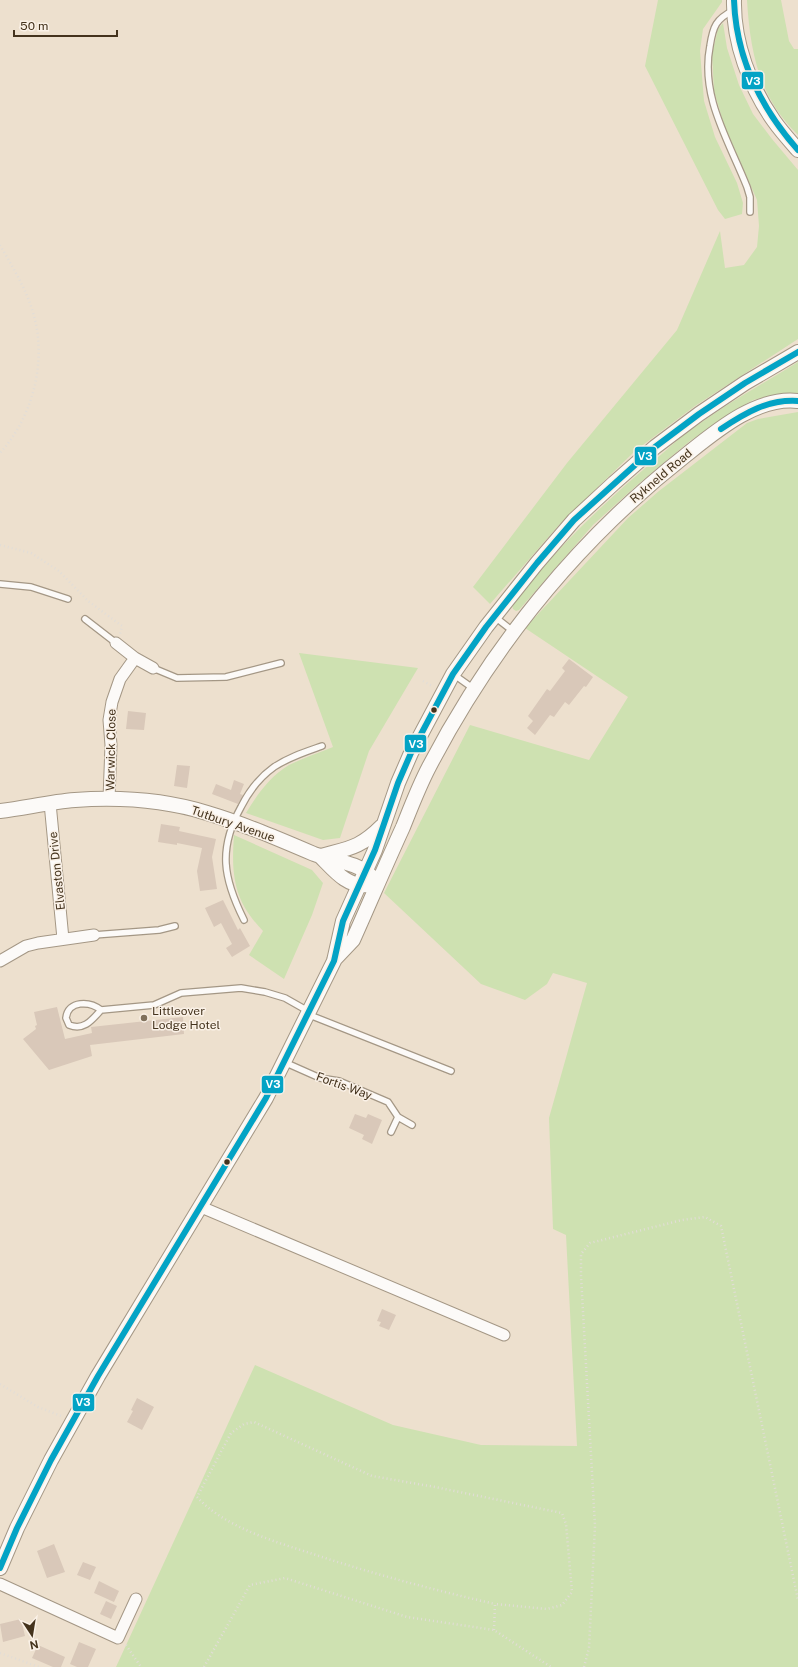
<svg xmlns="http://www.w3.org/2000/svg" width="798" height="1667" viewBox="0 0 798 1667" font-family="'Public Sans',sans-serif">
  <rect width="100%" height="100%" fill="#ede0ce"/>
  <!-- green -->
  <path fill="#cee1b1" d="M658,0H722V2L703,29L700,51L704,101L715,137L737,183L743,203L742,214L725,219L718,210L645,66Z
    M747,0H781L789,41L794,49H798V135C759,98 750,51 747,0Z
    M723,23L727,48L739,85L753,114L772,139L798,170V339L695,406L635,451L559,525L490,604L473,587L567,463L677,330L720,231L725,268L744,265L757,247L759,226L757,200L724,125L714,91L712,54L718,29Z
    M798,362V393L773,395L753,400L734,411L690,441L636,486L593,525L519,610L516,611L513,609L512,604C555,550 604,502 657,458C669,448 680,437 692,429C726,404 762,384 798,362Z
    M798,412V1667H116L255,1365L393,1425L481,1445L577,1446L566,1235L553,1229L549,1118L587,983L553,973L547,984L525,1000L481,984L384,893L470,725L589,760L628,697L525,628L628,518L659,491L747,423L758,419Z
    M299,653L418,668L369,751L340,838L323,840L246,813C257,795 270,776 289,765C303,758 318,753 333,747Z
    M234,835L312,870L323,883L312,915L284,979L249,955L263,931C234,901 231,876 234,835Z"/>
  <!-- building -->
  <path fill="#d9c8b9" d="M569,659L593,677L586,687L584,686L569,705L565,702L554,717L550,715L535,735L527,728L533,721L528,716L547,689L550,691L565,671L562,668Z
    M128,711L146,713L144,730L126,729Z
    M177,765L190,766L187,788L174,786Z
    M234,780L244,784L240,794L243,795L238,804L212,794L216,784L231,790Z
    M161,824L180,827L179,831L216,839L212,857L217,889L200,891L197,871L202,848L177,843V845L158,842Z
    M223,900L238,930L240,928L250,946L232,957L226,948L232,944L221,923L214,927L205,908Z
    M57,1007L65,1039L92,1033L91,1027L183,1017L184,1034L90,1045L92,1056L49,1070L23,1039L36,1029L35,1026L37,1025L34,1012Z
    M355,1114L366,1118L368,1114L382,1120L372,1144L362,1139L364,1135L349,1128Z
    M382,1309L396,1315L389,1330L379,1326L381,1322L377,1321Z
    M137,1398L154,1407L142,1430L127,1422L133,1411L131,1410Z
    M54,1544L65,1572L47,1578L37,1551Z
    M83,1562L96,1567L90,1580L77,1575Z
    M99,1581L119,1591L114,1602L94,1593Z
    M106,1601L117,1606L111,1619L100,1614Z
    M21,1619L25,1636L3,1642L0,1624Z
    M79,1642L96,1649L88,1667H77L70,1664Z
    M38,1645L65,1657L61,1667H53L32,1658Z"/>
  <g fill="none" stroke-linecap="round" stroke-linejoin="round">
    <defs>
      <path id="service" d="M734,10C716,19 713,26 710,46C700,97 729,141 747,187L750,197V212
        M0,584L31,587L68,599
        M495,617L514,632
        M85,619L116,643
        M153,668L177,678L226,677L281,663
        M453,674L474,689
        M244,920C223,878 218,849 241,807C249,791 260,777 274,767C289,757 305,752 322,746
        M94,935L159,930L175,926
        M101,1010C90,1001 68,1000 66,1018L69,1025C84,1031 92,1020 101,1010L154,1005L181,993L241,988L265,992L285,998L308,1011
        M307,1014L451,1071
        M284,1062L320,1078L339,1081L388,1102L398,1117
        M391,1132L398,1117L412,1125"/>
      <path id="minor" d="M116,643L135,658L153,668
        M109,799L111,745L109,720L112,702L120,679L135,658
        M50,803L63,939
        M0,961L26,946L38,943L94,935
        M201,1207L504,1335
        M0,1584L118,1638L136,1599"/>
      <path id="tertiary" d="M734,0C733,42 750,87 774,121C781,131 790,141 798,150
        M0,811C25,808 50,802 75,800C118,797 165,800 207,813C244,824 279,839 314,854C334,861 358,862 372,877
        M321,856C350,848 360,848 382,826
        M321,857C334,870 347,887 367,885
        M334,960L353,940C370,902 386,864 403,827C411,807 419,786 429,767C492,646 579,539 686,455C716,431 757,396 798,401
        M0,1568L17,1528L51,1460L98,1376L266,1098L334,961L343,921L375,850L398,783L411,753L453,674L486,627L537,563L574,520L614,483L655,447L699,414L745,383L798,352"/>
    </defs>
    <!-- service casing -->
    <use href="#service" stroke="#a49785" stroke-width="8"/>
    <!-- minor casing -->
    <use href="#minor" stroke="#a49785" stroke-width="13"/>
    <!-- tertiary casing -->
    <use href="#tertiary" stroke="#a49785" stroke-width="16"/>
    <!-- path -->
    <path stroke="#e2ddd7" stroke-width="2.5" stroke-dasharray="1 3" stroke-linecap="butt" d="M0,245C13,268 27,290 34,316C47,363 32,418 0,453
      M0,545L31,553L59,571L88,601L122,626L120,634
      M423,681L432,686
      M0,1384L38,1407L61,1416
      M494,1630L495,1604L547,1609L562,1605L572,1592L566,1524L562,1513L435,1487L372,1476L254,1422L244,1424L231,1433L197,1497C224,1527 276,1542 313,1554C373,1574 434,1590 495,1604
      M126,1645L141,1667
      M0,1653L39,1667
      M204,1667L250,1585L285,1578L407,1617L494,1630L551,1667
      M584,1667L589,1648L595,1526L581,1276V1254L590,1243L682,1220L705,1217L721,1226L798,1600"/>
    <!-- service -->
    <use href="#service" stroke="#fcfaf8" stroke-width="5.5"/>
    <!-- minor -->
    <use href="#minor" stroke="#fcfaf8" stroke-width="11"/>
    <!-- tertiary -->
    <use href="#tertiary" stroke="#fcfaf8" stroke-width="14"/>
    <defs>
      <path id="bus-1" d="M734,0C736,58 760,107 798,150
        M721,429C745,413 768,399 798,401
        M0,1568L17,1528L51,1460L98,1376L266,1098L334,961L343,921L375,850L398,783L411,753L453,674L486,627L537,563L574,520L655,447L699,414L745,383L798,352"/>
    </defs>
    <!-- bus-1 casing -->
    <use href="#bus-1" stroke="#faf1e7" stroke-width="9"/>
    <!-- bus-1 -->
    <use href="#bus-1" stroke="#03a3c5" stroke-width="6"/>
  </g>
  <!-- markers -->
  <g fill="#44331d" stroke="#faf1e7" stroke-width="1.5">
    <circle cx="434" cy="710" r="3.5"/>
    <circle cx="227" cy="1162" r="3.5"/>
  </g>
  <circle fill="#7f705b" stroke="#faf1e7" stroke-width="1.5" cx="144" cy="1018" r="4"/>
  <g text-anchor="middle" stroke-width="3" stroke-linejoin="round" paint-order="stroke">
    <!-- street labels -->
    <g font-size="12" fill="#44331d" stroke="#faf1e7">
      <text transform="translate(661 476) rotate(-40)" y="4">Rykneld Road</text>
      <text transform="translate(111 750) rotate(-89)" y="4">Warwick Close</text>
      <text transform="translate(233 824) rotate(19)" y="4">Tutbury Avenue</text>
      <text transform="translate(57 871) rotate(-96)" y="4">Elvaston Drive</text>
      <text transform="translate(344 1086) rotate(20)" y="4">Fortis Way</text>
    </g>
    <!-- poi labels -->
    <g font-size="12" fill="#44331d" stroke="#faf1e7" text-anchor="start">
      <text x="152" y="1015">Littleover<tspan x="152" dy="14">Lodge Hotel</tspan></text>
    </g>
  </g>
  <g stroke="#faf1e7" stroke-width="1.5">
    <rect x="741" y="71" width="23" height="19" rx="4" fill="#03a3c5"/>
    <rect x="634" y="446" width="23" height="20" rx="4" fill="#03a3c5"/>
    <rect x="404" y="734" width="23" height="19" rx="4" fill="#03a3c5"/>
    <rect x="261" y="1075" width="23" height="19" rx="4" fill="#03a3c5"/>
    <rect x="72" y="1393" width="23" height="19" rx="4" fill="#03a3c5"/>
  </g>
  <g font-size="11" text-anchor="middle" font-weight="bold" fill="#fff">
    <text x="753" y="85">V3</text>
    <text x="645" y="460">V3</text>
    <text x="416" y="748">V3</text>
    <text x="273" y="1088">V3</text>
    <text x="83" y="1406">V3</text>
  </g>
  <!-- north arrow -->
  <g transform="translate(32 1635) rotate(168)" stroke="#faf1e7" stroke-width="3" paint-order="stroke">
  <path d="M0-3L7 15L0 10L-7 15Z" fill="#44331d"/>
  <text y="-6" font-size="11" font-weight="bold" text-anchor="middle" fill="#44331d">N</text>
  </g>
  <!-- scale -->
  <path d="M14 30v6h103v-6" fill="none" stroke="#44331d" stroke-width="2"/>
  <text x="20" y="30" font-size="12" fill="#44331d" stroke="#faf1e7" stroke-width="3" paint-order="stroke">50 m</text>
</svg>
